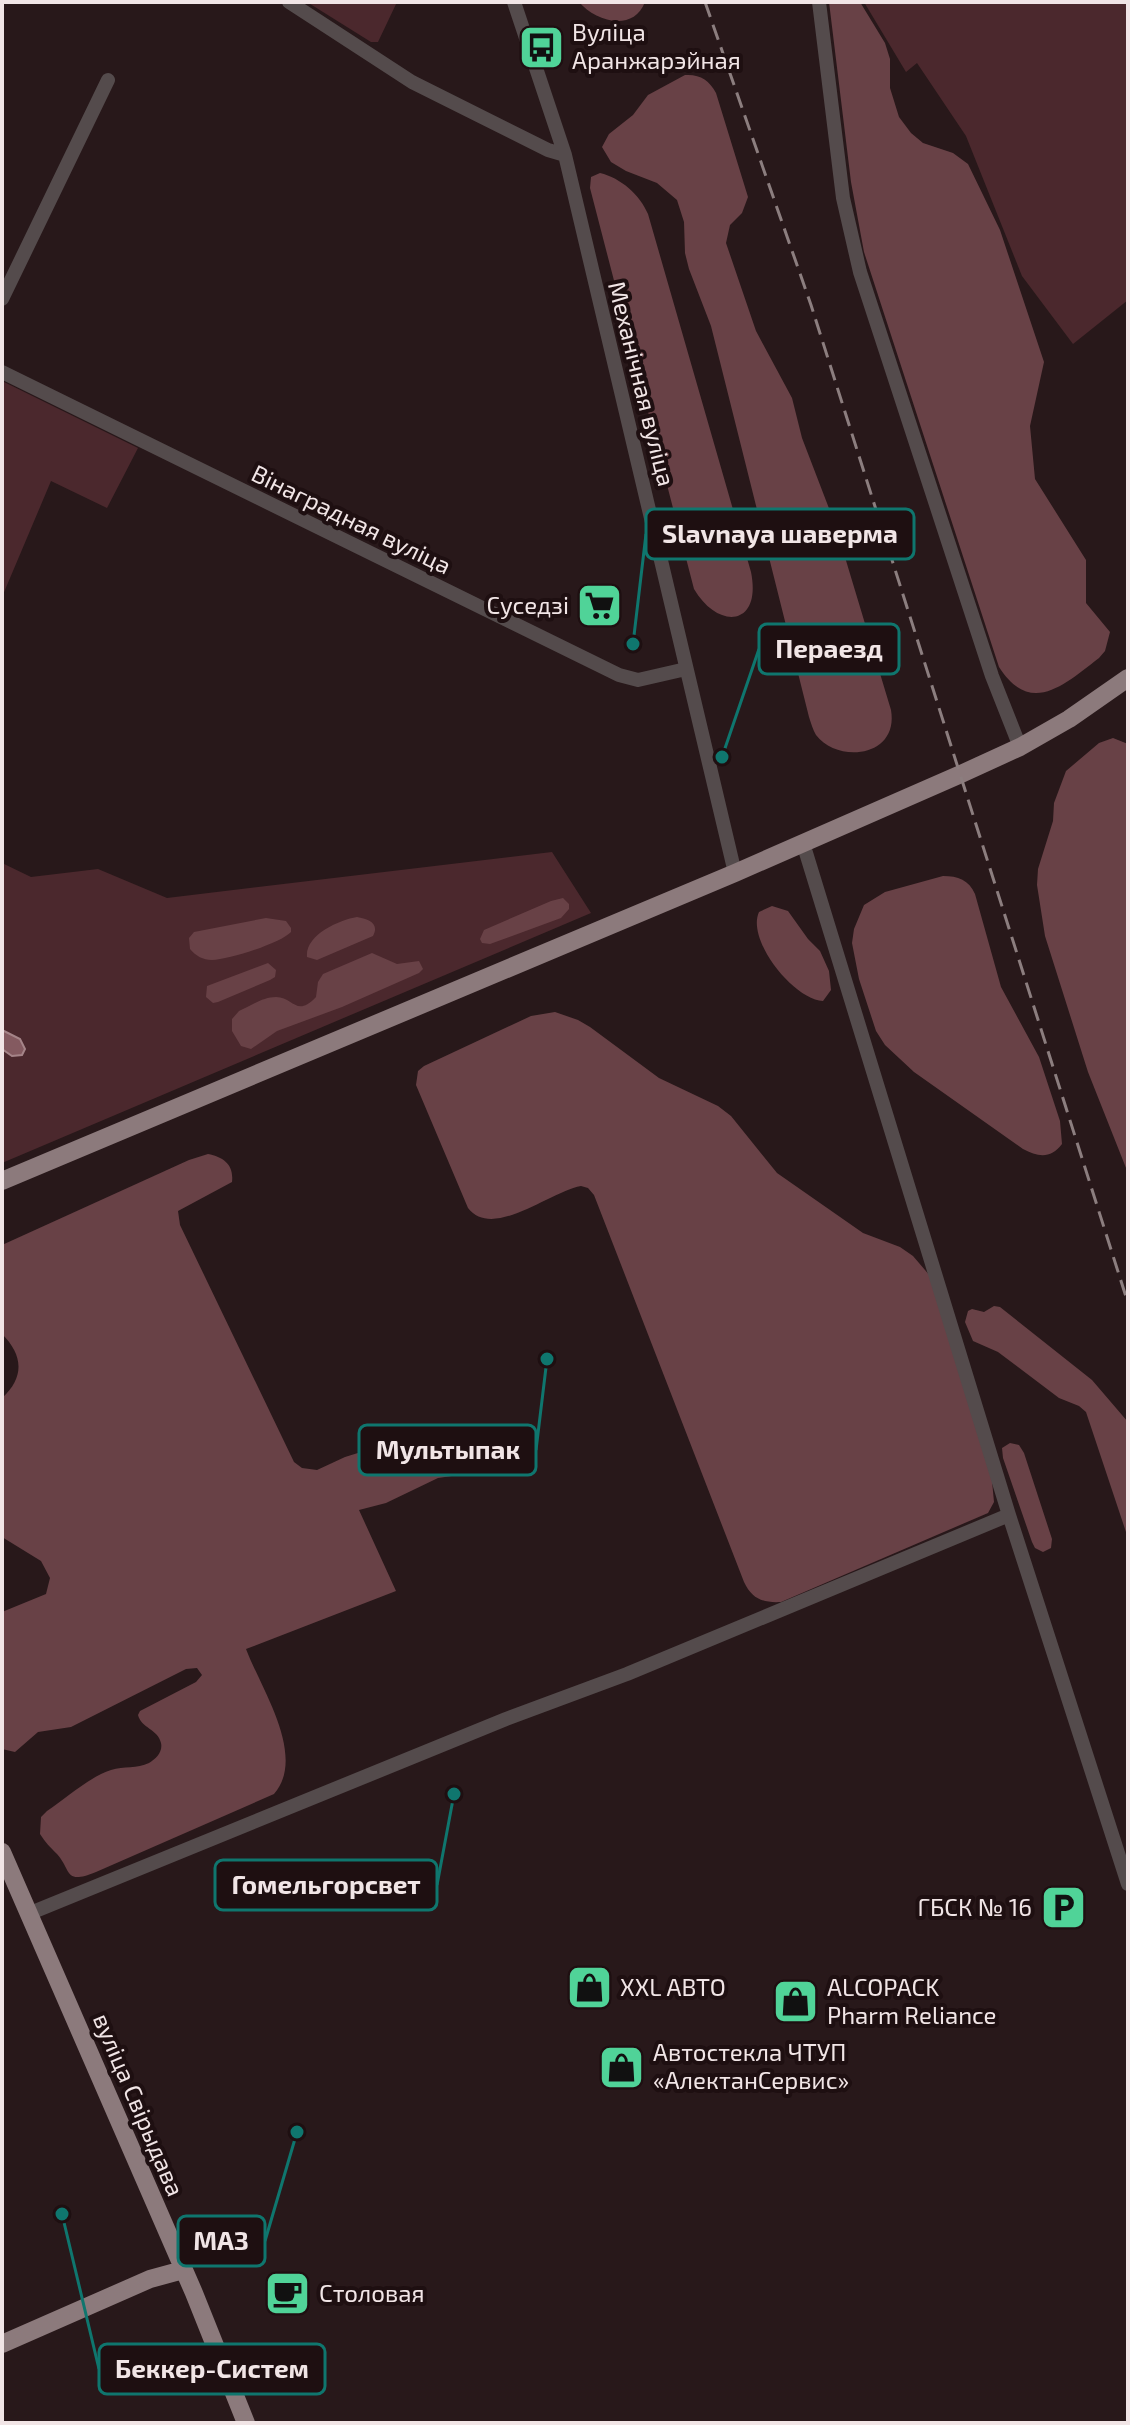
<svg xmlns="http://www.w3.org/2000/svg" width="1130" height="2425" viewBox="0 0 1130 2425" font-family="'Exo 2',sans-serif">
  <rect width="100%" height="100%" fill="#28181a"/>
  <!-- green -->
  <path fill="#4b282d" d="M307,2H397L378,42H371Z
    M864,2H1128V300L1073,344L1022,276L966,136L917,63L906,72Z
    M2,381L138,448L107,508L51,481L2,597Z
    M552,852L591,913L2,1163V863L31,877L98,869L167,898Z"/>
  <!-- forest -->
  <path fill="#684146" d="M579,2H645C633,33 595,21 579,2Z
    M829,2H860L885,43L890,59V88L899,117L911,133L923,143L953,153L968,164L1000,230L1044,362L1030,426L1035,479L1086,560V603L1110,632L1105,651L1099,658C1065,684 1031,717 999,667L864,252L851,182Z
    M685,75C700,74 709,80 716,93L748,197L742,213L730,225L726,243L756,331L792,398L802,438L835,524L891,710C899,757 838,764 816,735C813,730 811,723 809,717L711,326L689,269L685,253L684,222L677,200L657,183L626,171L611,162L602,147L609,134L633,115L648,95Z
    M600,173C621,178 640,195 648,214L751,572C762,627 718,630 694,589L590,188L591,177Z
    M1113,738L1128,744V1173L1088,1072L1045,936L1037,885L1038,869L1053,821L1054,803L1066,771L1099,743Z
    M943,876C958,876 969,880 975,894L1001,987L1039,1057L1060,1121L1062,1144C1051,1159 1038,1157 1023,1149L914,1072L885,1045L876,1031L859,979L852,943L854,929L864,905L885,892Z
    M563,898L569,904V909L561,918L490,944L482,943L480,939L484,930L551,901Z
    M772,906L788,911L808,939L820,951L829,971L831,990L823,1001C794,1000 746,940 759,912Z
    M357,917C368,919 380,923 373,936L317,960L307,957C305,935 339,920 357,917Z
    M266,918L286,921L291,928V932C281,943 228,960 212,960C203,960 196,956 190,949L189,938L194,932Z
    M372,953L397,964L419,961L423,969L419,973L342,1007L277,1031L251,1049L241,1046L232,1031V1019L239,1011C250,1006 263,997 276,997C294,997 296,1018 316,997L318,982L323,974Z
    M268,963L276,970L275,977L270,980L218,1002L213,1003L206,997L207,986Z
    M555,1012L578,1020L590,1027L659,1078L718,1106L731,1116L777,1173L863,1233L900,1247L913,1256L931,1277L992,1481L994,1502L988,1513L781,1602C763,1603 752,1599 744,1582L594,1195L588,1188L581,1186C549,1192 493,1240 468,1208L416,1085L418,1071L424,1066L531,1016Z
    M208,1154C224,1157 234,1165 232,1182L178,1211L180,1225L294,1462L302,1468L317,1470L345,1457L429,1431C450,1432 479,1441 471,1468L452,1476L438,1478L386,1503L359,1510L396,1591L246,1649C261,1689 307,1756 274,1794L96,1872C64,1885 72,1871 57,1854C50,1847 45,1842 40,1834L41,1817L47,1811C65,1799 91,1776 111,1770C124,1766 137,1769 149,1763C156,1759 163,1752 161,1743C158,1729 141,1728 138,1715L140,1711L196,1682L202,1675L197,1668L186,1669L71,1727L38,1732L15,1752L2,1749V1612L46,1594L50,1578L41,1561L2,1537V1398C25,1377 23,1355 2,1334V1245L189,1160Z
    M994,1306L1000,1307L1092,1380L1128,1422V1538L1086,1412L1079,1406L1059,1398L998,1352L973,1341L965,1322L968,1311L972,1309L984,1312Z
    M1010,1443L1019,1445L1024,1453L1052,1539L1051,1548L1043,1552L1035,1548L1032,1542L1003,1458L1002,1448Z"/>
  <!-- water -->
  <path fill="#845a60" stroke="#a58488" stroke-width="2" d="M2,1030L20,1039L25,1049L22,1055L12,1056L2,1049Z"/>
  <g fill="none" stroke-linecap="round" stroke-linejoin="round">
    <!-- minor -->
    <path stroke="#544b4c" stroke-width="14" d="M289,2L412,82L548,150L565,155
      M514,2L565,155L735,873
      M819,2L843,198L860,272L992,676L1020,747
      M2,299L108,80
      M2,372L619,675L638,680L686,669
      M803,843L1009,1515L1128,1884
      M28,1914L506,1719L627,1674L1009,1515"/>
    <!-- major -->
    <path stroke="#8c7a7c" stroke-width="18" d="M2,1181L735,873L961,774L1020,747L1069,719L1128,678
      M2,1852L194,2293L246,2423
      M2,2344L150,2279L183,2270"/>
    <!-- rail -->
    <path stroke="#8c7e7f" stroke-width="3" stroke-dasharray="16 8" stroke-linecap="butt" d="M705,2L811,305L1128,1303"/>
  </g>
  <!-- icons -->
  <defs>
    <symbol id="bus-square" viewBox="-11 -11 22 22"><rect x="-9" y="-9" width="18" height="18" rx="4" fill="#50d398" stroke="#1e0f11"/><path d="M-5-6H5V4H4V6H2V4H-2V6H-4V4H-5ZM-3.5-4V0h7V-4ZM-3.5 1.2v1.5H-2V1.2ZM2 1.2v1.5H3.5V1.2Z" fill="#111"/></symbol>
    <symbol id="supermarket-square" viewBox="-11 -11 22 22"><rect x="-9" y="-9" width="18" height="18" rx="4" fill="#50d398" stroke="#1e0f11"/><path d="M-6-5.5h2.5l.6 2H6L4.5 2H-2.5L-4.4-4H-6ZM-1.5 3.2a1.3 1.3 0 1 0 .1 0ZM3 3.2a1.3 1.3 0 1 0 .1 0Z" fill="#111"/></symbol>
    <symbol id="parking-square" viewBox="-11 -11 22 22"><rect x="-9" y="-9" width="18" height="18" rx="4" fill="#50d398" stroke="#1e0f11"/><path d="M-3.5-5.5H1a3.5 3.5 0 0 1 0 7H-1V5.5H-3.5ZM-1-3.4V-.6H.8a1.4 1.4 0 0 0 0-2.8Z" fill="#111"/></symbol>
    <symbol id="shop-square" viewBox="-11 -11 22 22"><rect x="-9" y="-9" width="18" height="18" rx="4" fill="#50d398" stroke="#1e0f11"/><path d="M-5-2.5h2.3a2.7 3.5 0 0 1 5.4 0H5L5.5 6h-11ZM-1.5-2.5h3a1.5 2.3 0 0 0-3 0Z" fill="#111"/></symbol>
    <symbol id="cafe-square" viewBox="-11 -11 22 22"><rect x="-9" y="-9" width="18" height="18" rx="4" fill="#50d398" stroke="#1e0f11"/><path d="M-5.5-4.5H6V0H3Q3 3.5 0 3.5H-2.5Q-5.5 3.5-5.5 0ZM3-3.2v2h1.7v-2ZM-6 4.5H4V6H-6Z" fill="#111"/></symbol>
  </defs>
  <g fill-rule="evenodd">
    <use href="#bus-square" x="516" y="22" width="51" height="51"/>
    <use href="#supermarket-square" x="574" y="580" width="51" height="51"/>
    <use href="#parking-square" x="1038" y="1882" width="51" height="51"/>
    <use href="#shop-square" x="564" y="1962" width="51" height="51"/>
    <use href="#shop-square" x="770" y="1976" width="51" height="51"/>
    <use href="#shop-square" x="596" y="2042" width="51" height="51"/>
    <use href="#cafe-square" x="262" y="2268" width="51" height="51"/>
  </g>
  <g text-anchor="middle" stroke-width="8" stroke-linejoin="round" paint-order="stroke">
    <!-- poi labels -->
    <g font-size="24" fill="#f1e5e6" stroke="#1e0f11" text-anchor="start">
      <text x="572" y="41">Вуліца<tspan x="572" dy="28">Аранжарэйная</tspan></text>
      <text x="569" y="614" text-anchor="end">Суседзі</text>
      <text x="1032" y="1916" text-anchor="end">ГБСК № 16</text>
      <text x="620" y="1996">XXL АВТО</text>
      <text x="827" y="1996">ALCOPACK<tspan x="827" dy="28">Pharm Reliance</tspan></text>
      <text x="653" y="2061">Автостекла ЧТУП<tspan x="653" dy="28">«АлектанСервис»</tspan></text>
      <text x="319" y="2302">Столовая</text>
    </g>
    <!-- street labels -->
    <g font-size="24" fill="#f1e5e6" stroke="#1e0f11">
      <text transform="translate(641 384) rotate(76)" y="8">Механічная вуліца</text>
      <text transform="translate(351 520) rotate(26)" y="8">Вінаградная вуліца</text>
      <text transform="translate(138 2105) rotate(67)" y="8">вуліца Свірыдава</text>
    </g>
  </g>
  <!-- callouts -->
  <path fill="none" stroke="#0f766e" stroke-width="3" d="M633 644L646 534M722 757L759 649M547 1359L536 1450M454 1794L437 1885M297 2132L265 2241M62 2214L99 2369"/>
  <g fill="#0f766e" stroke="#1e0f11" stroke-width="3">
    <circle cx="633" cy="644" r="8"/>
    <circle cx="722" cy="757" r="8"/>
    <circle cx="547" cy="1359" r="8"/>
    <circle cx="454" cy="1794" r="8"/>
    <circle cx="297" cy="2132" r="8"/>
    <circle cx="62" cy="2214" r="8"/>
  </g>
  <g fill="#1e0f11" stroke="#0f766e" stroke-width="3">
    <rect x="646" y="509" width="268" height="50" rx="8"/>
    <rect x="759" y="624" width="140" height="50" rx="8"/>
    <rect x="359" y="1425" width="177" height="50" rx="8"/>
    <rect x="215" y="1860" width="222" height="50" rx="8"/>
    <rect x="178" y="2216" width="87" height="50" rx="8"/>
    <rect x="99" y="2344" width="226" height="50" rx="8"/>
  </g>
  <g font-size="26" text-anchor="middle" font-weight="bold" fill="#f1e5e6">
    <text x="780" y="543">Slavnaya шаверма</text>
    <text x="829" y="658">Пераезд</text>
    <text x="448" y="1459">Мультыпак</text>
    <text x="326" y="1894">Гомельгорсвет</text>
    <text x="221" y="2250">МАЗ</text>
    <text x="212" y="2378">Беккер-Систем</text>
  </g>
  <!-- border -->
  <rect width="1130" height="2425" fill="none" stroke="#f1e5e6" stroke-width="8"/>
</svg>
